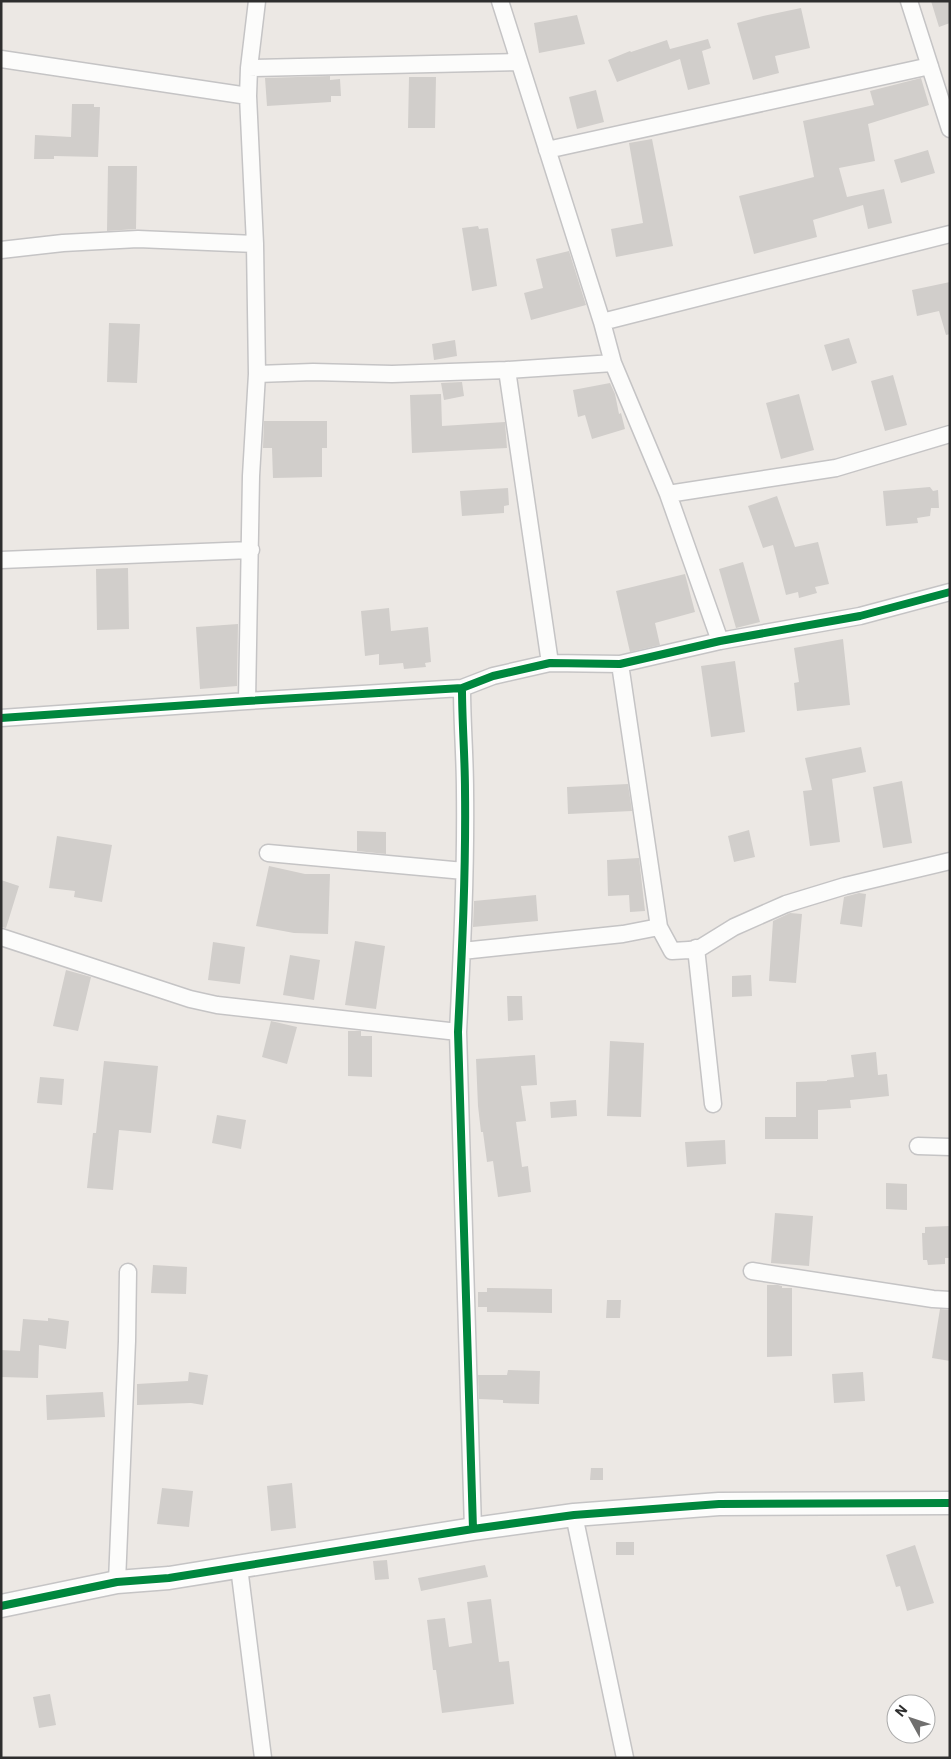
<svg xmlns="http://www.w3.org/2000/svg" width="951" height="1759" viewBox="0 0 951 1759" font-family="Roboto,sans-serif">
  <rect width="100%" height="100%" fill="#ece8e4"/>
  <!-- building -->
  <path fill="#d1cecb" d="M931,1H950V23L939,27Z
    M801,8L810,48L775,56L779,73L753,80L737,23L763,16Z
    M577,15L585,44L539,53L534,23Z
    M708,39L711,48L702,51L710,84L688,90L680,59L617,82L608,60L630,51L631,52L667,40L670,49Z
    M330,76V80L340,79L341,96H331V102L267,106L265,78Z
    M409,77H436L435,128H408Z
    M921,78L929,105L868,124L875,161L839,168L847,197L884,189L892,223L868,229L863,205L813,220L817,237L754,254L739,196L814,177L803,121L874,105L870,91Z
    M596,90L604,122L577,129L569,97Z
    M72,104H94V107H100L98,157L54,156V159H34L35,135L71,137Z
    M652,139L673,246L616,257L611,229L643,223L629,143Z
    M928,150L935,173L901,183L894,160Z
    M108,166H137L136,229L107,231Z
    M478,226L479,229L488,228L497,286L472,291L462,228Z
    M569,251L586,305L531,320L524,293L543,288L536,259Z
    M950,282V334L946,335L939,311L917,316L912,290Z
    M109,323L140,324L137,383L107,382Z
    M849,338L857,363L832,371L824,345Z
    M455,340L457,356L434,360L432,344Z
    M893,375L907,425L885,431L871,381Z
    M462,382L464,396L444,400L441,383Z
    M610,383L615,394L619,414L621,413L625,429L592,439L585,415L578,417L573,390Z
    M441,394L442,426L505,422L507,448L412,453L410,395Z
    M799,394L814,450L781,459L766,403Z
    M264,421H327V448H322V477L273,478L272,448H263Z
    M930,487L933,491L938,490L939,508H931L930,516L917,518L918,523L886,526L883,491Z
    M508,488L509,505L504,506V513L462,516L460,491Z
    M777,496L795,547L818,542L829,584L815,587L817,593L799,598L798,592L786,595L773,545L763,548L748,506Z
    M743,562L760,622L736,628L719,569Z
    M128,568L129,629L97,630L96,569Z
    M685,574L695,612L655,623L660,645L630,652L616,591Z
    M389,608L391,631L428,627L431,662L425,663L426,667L404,669L403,663L379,665V654L365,656L361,611Z
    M238,624L237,686L200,689L196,627Z
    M843,639L850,705L797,711L794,683L799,682L794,648Z
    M735,661L745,732L711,737L701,666Z
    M861,747L866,772L832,779L840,842L810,846L803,791L812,790L805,758Z
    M902,781L912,843L883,848L873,787Z
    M628,784L632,811L568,814L567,787Z
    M749,830L755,857L734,862L728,836Z
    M357,831L386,832V854L357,851Z
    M57,836L112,845L102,902L74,897L75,891L49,888Z
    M639,858L645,911L630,912L629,895L608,896L607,860Z
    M269,866L305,874H330L328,934L294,933L256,926Z
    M1,880L19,886L6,928L1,927Z
    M859,893L866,894L862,927L840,924L844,897Z
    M536,895L538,921L473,927L474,901Z
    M790,913L802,914L796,983L769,981L773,921Z
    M355,941L385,946L376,1009L345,1005Z
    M213,942L245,947L240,984L208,980Z
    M290,955L320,960L314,1000L283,995Z
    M66,970L91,977L78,1031L53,1026Z
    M751,975L752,996L732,997V976Z
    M507,996H522L523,1020L508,1021Z
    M271,1021L297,1027L287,1064L262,1057Z
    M348,1031H361V1036H372V1077L348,1076Z
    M610,1041L644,1043L641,1117L607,1116Z
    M876,1052L878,1075L887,1074L889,1096L850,1100L851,1108L818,1110V1139H765V1117H796V1082L827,1081V1080L854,1077L851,1055Z
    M535,1055L537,1085L521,1086L526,1121L516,1122L522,1167L528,1166L531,1192L498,1197L493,1161L487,1162L483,1132H481L478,1106L476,1059Z
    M104,1061L158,1066L151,1133L119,1130L113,1190L87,1188L93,1133H96Z
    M40,1077L64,1079L62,1105L37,1103Z
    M576,1100L577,1116L551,1118L550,1102Z
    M217,1115L246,1120L241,1149L212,1143Z
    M725,1140L726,1164L687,1167L685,1142Z
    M886,1183L907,1184V1210L886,1209Z
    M775,1213L813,1216L809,1266L771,1263Z
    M950,1226V1258H945V1264L928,1265L927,1260H923L922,1233H925V1227Z
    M153,1265L187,1267L186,1294L151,1293Z
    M767,1285H778L782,1286V1288H792V1356L767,1357Z
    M487,1288L552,1289V1313L487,1312V1307H478V1292H487Z
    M607,1300H621L620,1318H606Z
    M940,1309L950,1310V1361L932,1358Z
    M48,1318L69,1321L66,1349L39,1345L38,1378L1,1377V1350L20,1351L23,1319L48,1321Z
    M508,1370L540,1371L539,1404L503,1403V1400L479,1399L478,1375H507Z
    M189,1372L208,1375L203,1405L191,1403L137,1405V1384L188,1381Z
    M863,1372L865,1401L834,1403L832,1374Z
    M103,1392L105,1417L47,1420L46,1395Z
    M591,1468H603V1480H590Z
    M292,1483L296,1528L271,1531L267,1486Z
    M162,1488L193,1491L189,1527L157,1524Z
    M616,1542H634V1555H616Z
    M915,1545L934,1603L907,1611L900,1586L896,1587L886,1555Z
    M387,1560L389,1579L375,1580L373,1561Z
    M485,1565L488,1577L421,1591L418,1578Z
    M491,1599L499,1662L509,1661L514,1704L442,1713L436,1670H433L427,1620L445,1618L449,1647L472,1643L467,1602Z
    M50,1694L56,1725L39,1728L33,1697Z"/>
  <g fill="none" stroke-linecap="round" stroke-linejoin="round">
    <defs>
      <path id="street" d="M500,1L602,322L613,363L668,494L720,641
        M909,1L950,129
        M1,59L248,96
        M249,68L519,62
        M547,150L930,66
        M1,250L63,243L138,239L255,244
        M602,322L950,234
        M257,374L313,372L392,374L507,370
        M668,494L836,468L950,434
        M1,560L251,550
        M550,663L507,370L613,363
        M620,664L659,927
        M462,688C462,723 465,757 465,791C466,871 462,952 458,1032L473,1529
        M247,701L251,476L257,374L255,244L248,96L249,68L257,1
        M1,718L247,701L462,688L493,676L550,663L620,664L720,641L860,616L950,592
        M268,853L464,871
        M1,937L190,999L217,1005L458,1032
        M696,948L713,1104
        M462,951L623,934L659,927L672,951L689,950L700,948L734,927L786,904L845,886L950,861
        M918,1146L950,1147
        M752,1271L933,1299L950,1300
        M574,1515L625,1758
        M239,1567L263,1758
        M117,1582L127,1341L128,1272"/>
      <path id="secondary" d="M1,1606L117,1582L169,1578L473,1529L574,1515L719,1504L950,1503"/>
    </defs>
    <!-- street casing -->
    <use href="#street" stroke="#c5c4c5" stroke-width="19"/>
    <!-- secondary casing -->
    <use href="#secondary" stroke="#c5c4c5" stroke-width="25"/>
    <!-- street -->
    <use href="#street" stroke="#fcfcfb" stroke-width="16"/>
    <!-- secondary -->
    <use href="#secondary" stroke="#fcfcfb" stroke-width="22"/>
    <defs>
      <path id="cycleway" d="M462,688C462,723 465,757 465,791C466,871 462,952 458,1032L473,1529
        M1,718L247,701L462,688L493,676L550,663L620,664L720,641L860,616L950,592
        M1,1606L117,1582L169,1578L473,1529L574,1515L719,1504L950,1503"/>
    </defs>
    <!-- cycleway casing -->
    <use href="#cycleway" stroke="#fff" stroke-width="11"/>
    <!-- cycleway -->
    <use href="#cycleway" stroke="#00873e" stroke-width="8"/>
  </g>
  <!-- border -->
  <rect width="951" height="1759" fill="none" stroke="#2e2e2e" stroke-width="5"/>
  <!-- north arrow -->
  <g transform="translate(911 1719) rotate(310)"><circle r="24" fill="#ffffff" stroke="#ababab"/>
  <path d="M0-4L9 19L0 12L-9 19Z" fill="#706f6e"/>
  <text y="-8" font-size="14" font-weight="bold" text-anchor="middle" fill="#2e2e2e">N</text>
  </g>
</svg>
